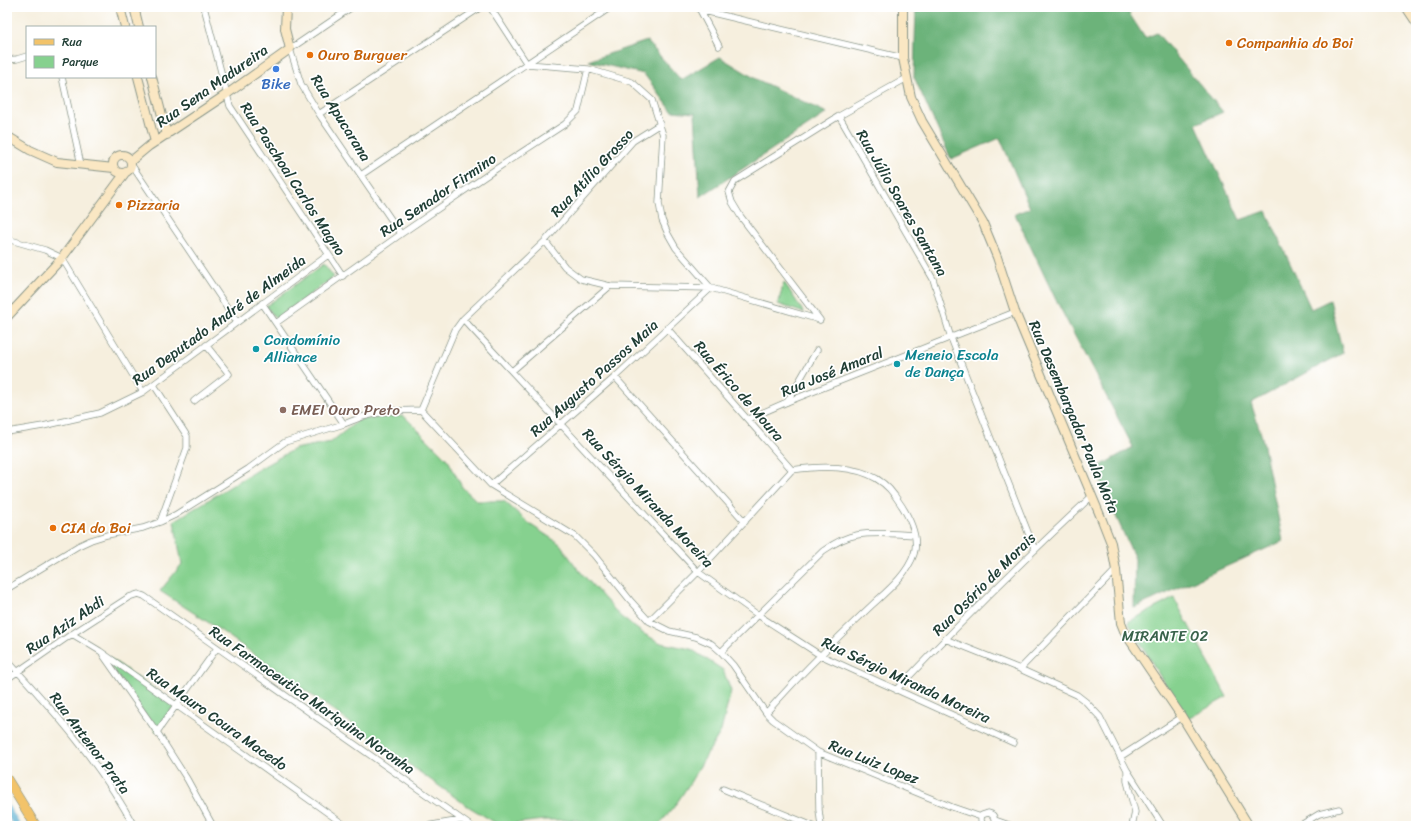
<svg xmlns="http://www.w3.org/2000/svg" width="1423" height="833" viewBox="0 0 1423 833" font-family="Sriracha,sans-serif">
  <rect width="100%" height="100%" fill="#fff"/>
  <filter id="ink" filterUnits="userSpaceOnUse"><feTurbulence type="fractalNoise" baseFrequency=".025" numOctaves="2"/><feDisplacementMap in="SourceGraphic" scale="8" xChannelSelector="R" yChannelSelector="G"/><feConvolveMatrix kernelMatrix="1 2 1 2 8 2 1 2 1" color-interpolation-filters="sRGB"/></filter>
  <filter id="wash" filterUnits="userSpaceOnUse"><feTurbulence type="fractalNoise" baseFrequency=".012" numOctaves="4" result="noise"/><feDisplacementMap in="SourceGraphic" scale="16" xChannelSelector="R" yChannelSelector="G"/><feGaussianBlur stdDeviation="0.9" result="paint"/><feColorMatrix in="noise" values="0 0 0 0 0 0 0 0 0 0 0 0 0 0 0 0 0 1.4 0 .05"/><feComposite in="paint" operator="in"/></filter>
  <g filter="url(#wash)">
    <rect width="100%" height="100%" fill="#f6efde"/>
    <!-- green -->
    <path fill="#86d18f" stroke="#528762" d="M324,264L334,277L276,319L266,306Z
      M784,282L804,313L778,304Z
      M404,416L448,460L462,487L477,501H504L531,525L560,544L577,568L621,617L644,634L661,643L691,649L723,670L731,691L721,731L688,786L674,807L658,826H595L576,820H545L499,825L466,805L220,630L160,591L182,564L174,521L257,470L294,449L331,442L360,419Z
      M1174,598L1227,697L1186,720L1128,622Z
      M100,651L175,704L157,732Z"/>
    <!-- forest -->
    <path fill="#6cb37a" stroke="#467857" d="M916,7H1125L1145,38L1157,33L1223,112L1196,124L1240,220L1266,211L1311,309L1330,300L1343,353L1251,403L1262,437L1283,541L1134,608L1135,559L1095,469L1133,447L1056,300L1015,214L1030,208L1000,138L951,159L914,77Z
      M647,41L681,80L720,57L756,79L827,113L700,197L695,113L672,111L644,74L588,61Z"/>
    <g fill="none" stroke-linecap="round" stroke-linejoin="round">
      <!-- canal -->
      <path stroke="#4ba7ca" stroke-width="7" d="M7,809L17,826"/>
    </g>
  </g>
  <g filter="url(#ink)">
    <g fill="none" stroke-linecap="round" stroke-linejoin="round">
      <defs>
        <path id="street" d="M204,7L230,106L343,276
          M352,7L290,49L301,84L319,114L401,234
          M490,7L527,64L588,69L632,82L652,100L663,135L659,203L662,220L668,234L676,248L711,288L615,377L491,485
          M698,7L700,10L903,58
          M700,10L719,46
          M7,60L17,59L27,56
          M62,77L81,165
          M319,114L481,7
          M839,116L933,279L951,338L1035,550
          M131,164L237,322
          M361,175L611,7
          M7,239L45,250L62,258L143,392
          M545,241L565,267L581,279L610,286L711,288L820,320
          M262,303L344,424
          M463,319L698,572L758,615L820,655L1014,743
          M820,320L741,217L732,202L729,192L735,181L839,116L907,78
          M276,323L401,234L496,169L565,124L578,111L588,69
          M667,328L792,470
          M512,371L610,286
          M615,377L745,522
          M154,385L187,436V448L160,522
          M194,401L229,374L206,345
          M787,402L817,350
          M421,410L491,485L575,536L594,555L630,600L649,621L669,631L696,637L712,644L721,652L733,665L766,713L773,720L818,752L952,807L981,817
          M421,410L455,330L463,319L545,241L633,141L660,124
          M748,419L787,402L1015,312
          M7,432L43,426L100,413L143,392L328,255
          M7,589L78,546L91,540L107,535L143,528L160,522L175,515L248,469L285,442L344,424L362,417L387,411L421,410
          M649,621L698,572L792,470C825,465 873,463 895,496C906,511 920,535 914,554C907,575 887,591 872,605C855,621 838,637 822,654C802,673 784,693 766,713
          M72,634L100,651L346,826
          M945,639L1020,669L1077,695L1086,702L1100,717L1127,770L1163,826
          M721,652L823,551C833,544 844,537 857,535C875,532 896,534 914,535
          M103,655L157,732L187,779L213,826
          M7,660C54,711 101,764 134,826
          M1020,669L1116,570
          M7,679L72,634L129,597L138,594L144,596L471,826
          M896,690C959,624 1024,559 1092,496
          M157,732L217,648
          M818,752L819,810L821,826
          M1120,757L1182,717
          M1127,770V781L1135,812L1132,826
          M723,789L813,826
          M995,820L1012,826
          M426,826L462,820
          M986,826C981,824 980,820 982,815L988,813C993,814 995,817 994,822L990,826
          M1299,826L1319,814L1339,809"/>
        <path id="secondary" d="M120,7L125,27
          M134,7L139,27
          M903,7V58L911,97L922,121L983,223L997,257L1015,312L1102,520L1111,543L1116,570L1121,623L1125,633L1182,717L1249,826
          M1406,7L1416,22
          M138,77L155,142
          M152,77L167,135
          M7,136L30,150L57,162L114,168
          M113 164a9 9 0 1 1 18 0a9 9 0 1 1-18 0Z
          M131,161L149,146L227,94L290,49L285,29L286,7
          M7,317L62,258L125,173"/>
        <path id="primary" d="M7,779L36,826"/>
      </defs>
      <!-- street casing -->
      <use href="#street" stroke="#8a9689" stroke-width="7"/>
      <!-- secondary casing -->
      <use href="#secondary" stroke="#8a9689" stroke-width="10"/>
      <!-- primary casing -->
      <use href="#primary" stroke="#8a9689" stroke-width="10"/>
      <!-- street -->
      <use href="#street" stroke="#fff" stroke-width="5.5"/>
      <!-- secondary -->
      <use href="#secondary" stroke="#fae7c3" stroke-width="8"/>
      <!-- primary -->
      <use href="#primary" stroke="#f2c36a" stroke-width="9"/>
    </g>
  </g>
  <!-- markers -->
  <g fill="#e8710a" stroke="#fff" stroke-width="1.5">
    <circle cx="1229" cy="43" r="4"/>
    <circle cx="310" cy="55" r="4"/>
    <circle cx="119" cy="205" r="4"/>
    <circle cx="53" cy="528" r="4"/>
  </g>
  <circle fill="#3f7fe0" stroke="#fff" stroke-width="1.5" cx="276" cy="69" r="4"/>
  <g fill="#0f9aa8" stroke="#fff" stroke-width="1.5">
    <circle cx="256" cy="349" r="4"/>
    <circle cx="897" cy="364" r="4"/>
  </g>
  <circle fill="#8d6e63" stroke="#fff" stroke-width="1.5" cx="283" cy="410" r="4"/>
  <g text-anchor="middle" stroke-width="3.5" stroke-linejoin="round" paint-order="stroke">
    <!-- food labels -->
    <g font-size="15" fill="#c56008" stroke="#fff" text-anchor="start">
      <text x="1237" y="48">Companhia do Boi</text>
      <text x="318" y="60">Ouro Burguer</text>
      <text x="127" y="210">Pizzaria</text>
      <text x="61" y="533">CIA do Boi</text>
    </g>
    <!-- shop labels -->
    <g font-size="15" fill="#366cbe" stroke="#fff">
      <text x="276" y="89">Bike</text>
    </g>
    <!-- street labels -->
    <g font-size="15" fill="#1f3d34" stroke="#fff">
      <text transform="translate(212 86) rotate(-35)" y="5">Rua Sena Madureira</text>
      <text transform="translate(341 118) rotate(58)" y="5">Rua Apucarana</text>
      <text transform="translate(592 173) rotate(-47)" y="5">Rua Atílio Grosso</text>
      <text transform="translate(293 179) rotate(57)" y="5">Rua Paschoal Carlos Magno</text>
      <text transform="translate(438 195) rotate(-34)" y="5">Rua Senador Firmino</text>
      <text transform="translate(902 203) rotate(60)" y="5">Rua Júlio Soares Santana</text>
      <text transform="translate(219 320) rotate(-36)" y="5">Rua Deputado André de Almeida</text>
      <text transform="translate(832 372) rotate(-22)" y="5">Rua José Amaral</text>
      <text transform="translate(594 378) rotate(-42)" y="5">Rua Augusto Passos Maia</text>
      <text transform="translate(739 391) rotate(49)" y="5">Rua Érico de Moura</text>
      <text transform="translate(1074 417) rotate(67)" y="5">Rua Desembargador Paula Mota</text>
      <text transform="translate(648 498) rotate(47)" y="5">Rua Sérgio Miranda Moreira</text>
      <text transform="translate(984 584) rotate(-45)" y="5">Rua Osório de Morais</text>
      <text transform="translate(65 625) rotate(-34)" y="5">Rua Aziz Abdi</text>
      <text transform="translate(906 680) rotate(25)" y="5">Rua Sérgio Miranda Moreira</text>
      <text transform="translate(312 700) rotate(35)" y="5">Rua Farmaceutica Mariquina Noronha</text>
      <text transform="translate(217 719) rotate(35)" y="5">Rua Mauro Coura Macedo</text>
      <text transform="translate(90 743) rotate(53)" y="5">Rua Antenor Prata</text>
      <text transform="translate(874 762) rotate(22)" y="5">Rua Luiz Lopez</text>
    </g>
    <!-- culture labels -->
    <g font-size="15" fill="#0d838f" stroke="#fff" text-anchor="start">
      <text x="264" y="345">Condomínio<tspan x="264" dy="17">Alliance</tspan></text>
      <text x="905" y="360">Meneio Escola<tspan x="905" dy="17">de Dança</tspan></text>
    </g>
    <!-- education labels -->
    <g font-size="15" fill="#785e54" stroke="#fff" text-anchor="start">
      <text x="291" y="415">EMEI Ouro Preto</text>
    </g>
    <!-- park labels -->
    <g font-size="15" fill="#39624b" stroke="#fff">
      <text x="1165" y="641">MIRANTE 02</text>
    </g>
  </g>
  <!-- margin -->
  <rect width="1423" height="833" fill="none" stroke="#fff" stroke-width="24"/>
  <!-- legend -->
  <rect x="26" y="26" width="130" height="52" fill="#ffffff" stroke="#a5b1ae"/>
  <rect x="34" y="39" width="20" height="6" fill="#f2c36a" stroke="#a5b1ae"/>
  <text x="62" y="46" font-size="12" fill="#1f3d34">Rua</text>
  <rect x="34" y="56" width="20" height="12" fill="#86d18f" stroke="#a5b1ae"/>
  <text x="62" y="66" font-size="12" fill="#1f3d34">Parque</text>
</svg>
